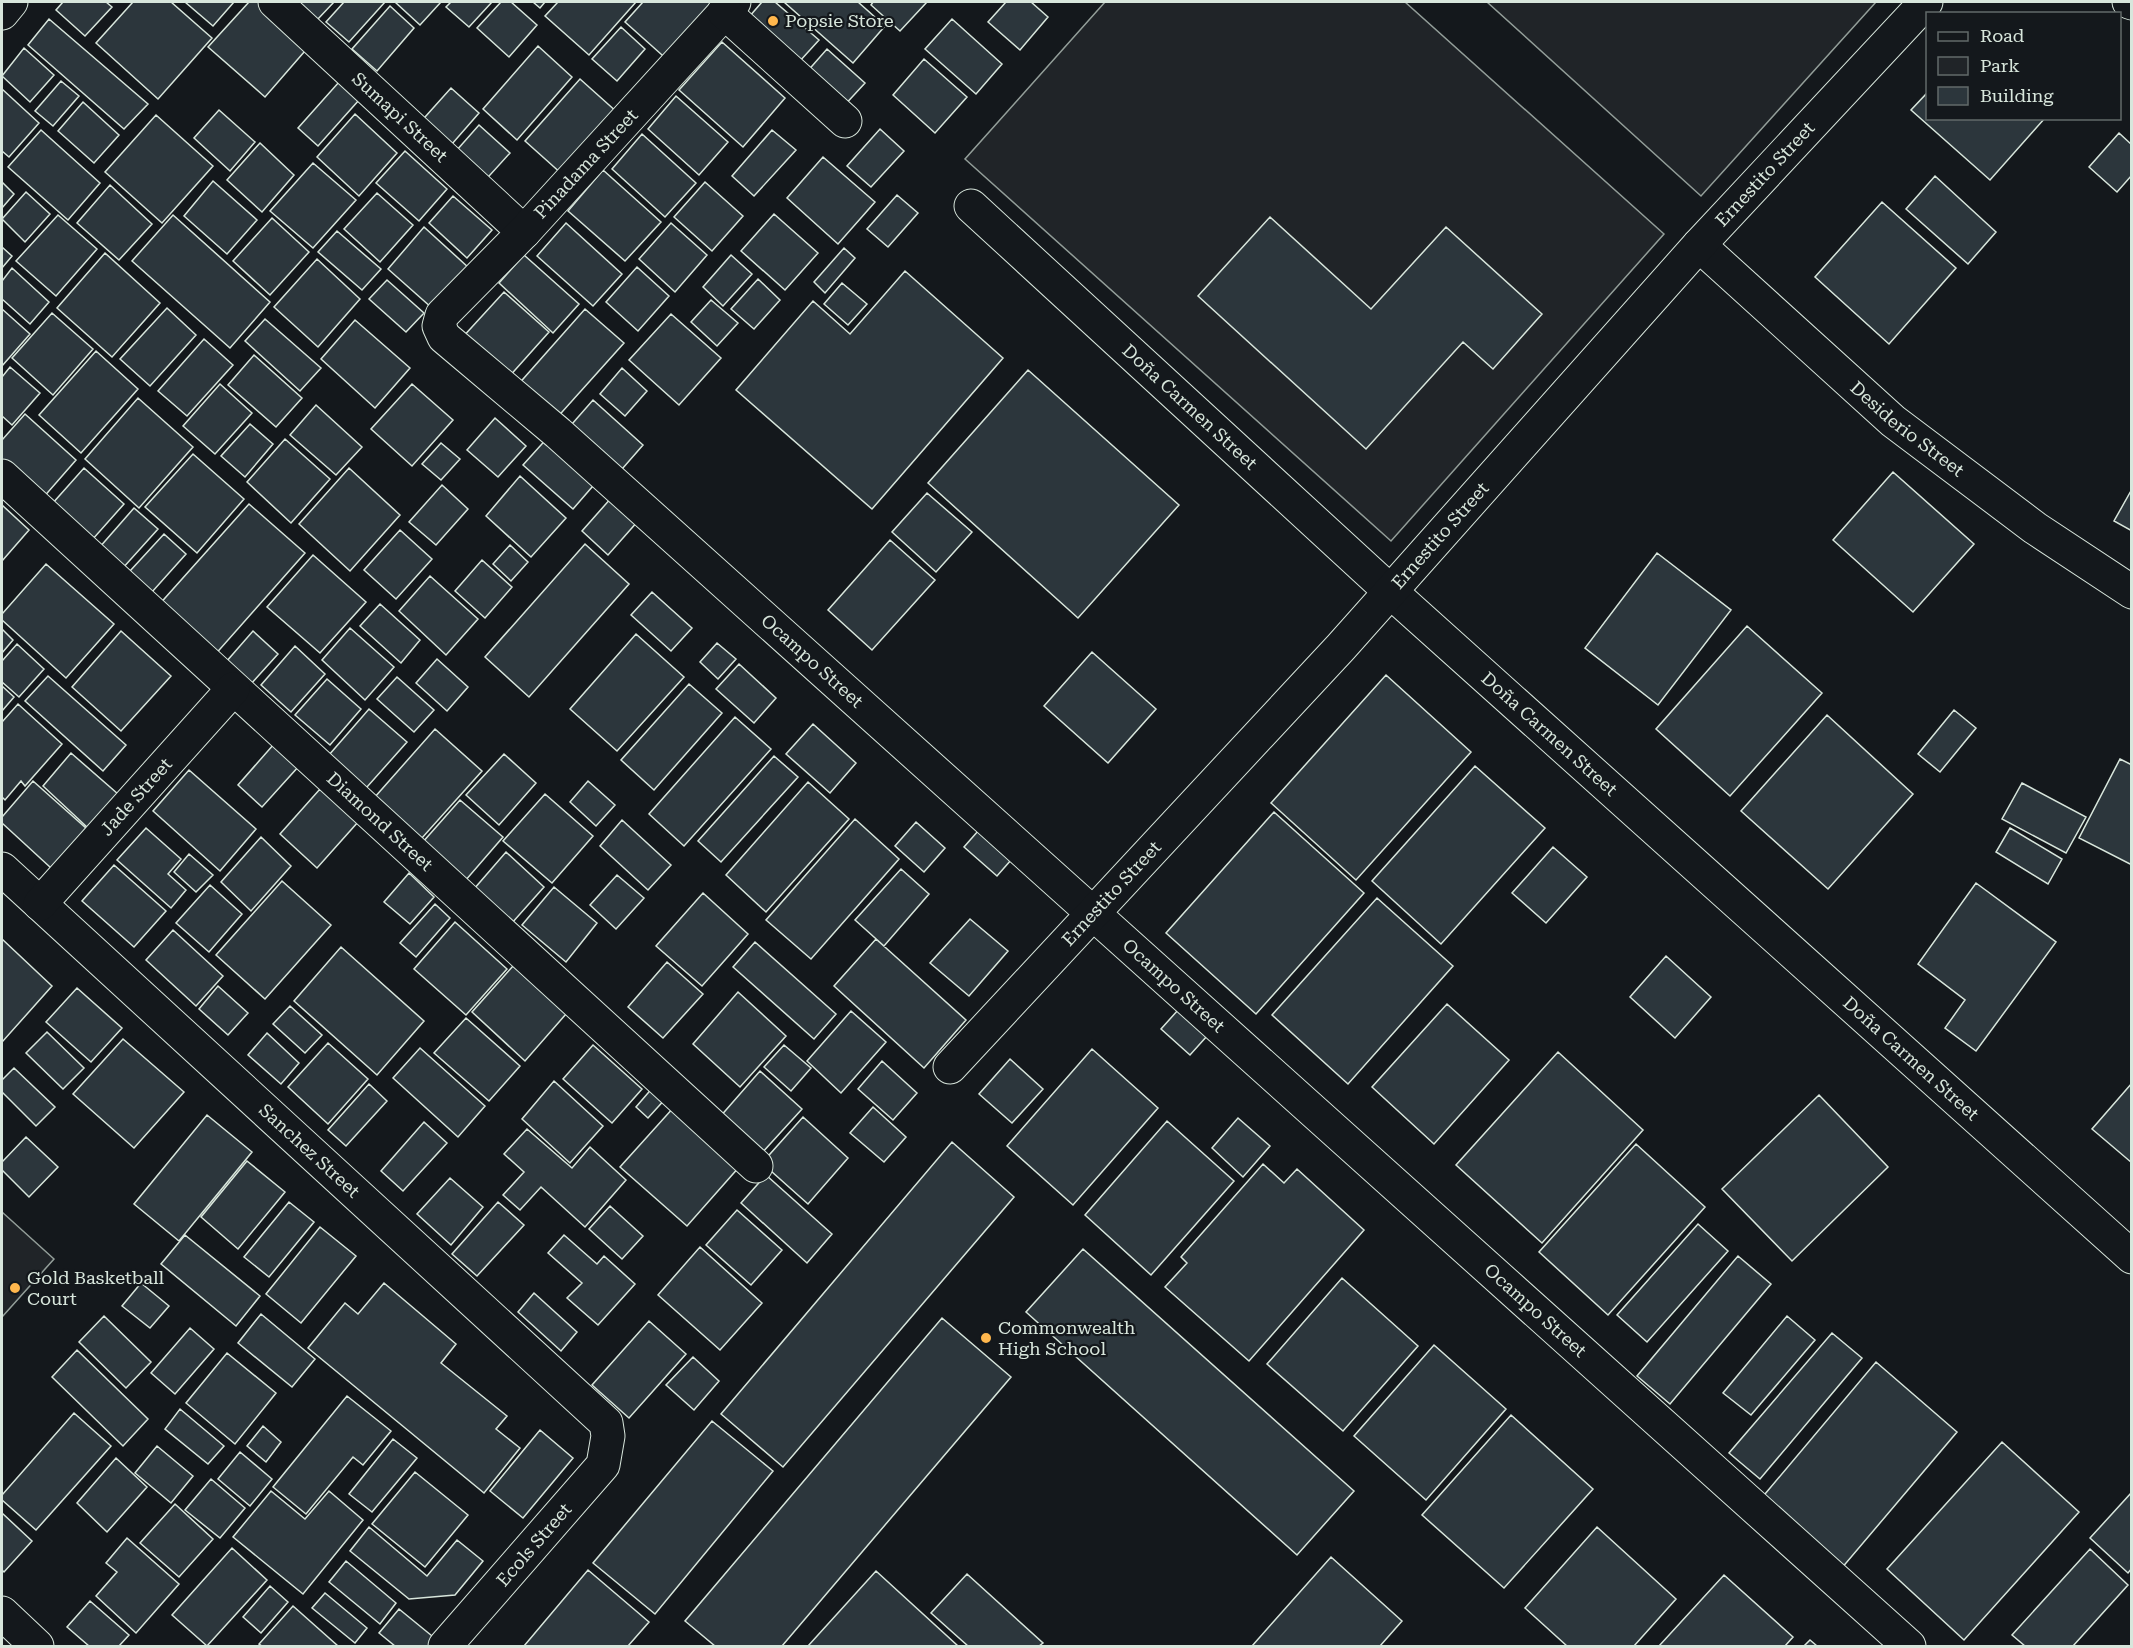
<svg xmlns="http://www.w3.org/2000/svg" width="2133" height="1648" viewBox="0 0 2133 1648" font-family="'Roboto Serif',serif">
  <rect width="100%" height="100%" fill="#14181c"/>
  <!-- green -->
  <path fill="#202428" stroke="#939e99" stroke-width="1.5" d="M1105,2H1405L1664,234L1391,541L965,159Z
    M1487,2H1876L1701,196Z
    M2,1212L54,1259L2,1317Z"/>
  <!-- building -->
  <path fill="#2c363c" stroke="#d8e6dc" stroke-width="1.5" d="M63,2H106L112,7L85,36L56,10Z
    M133,2H171L212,38L158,99L96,43Z
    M185,2H234L213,26Z
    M249,2H264L311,44L265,97L208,47Z
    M296,2H334L317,20Z
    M344,2H385L349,42L326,22Z
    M395,2H441L420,25Z
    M451,2H492L469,27L446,7Z
    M501,2H511L537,25L509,57L477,28Z
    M533,2H545L540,8Z
    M558,2H636L589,55L545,16Z
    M643,2H719L671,63L625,22Z
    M762,2H775L819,40L799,62L749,17Z
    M784,2H858L885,26L853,63Z
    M873,2H927L900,31L871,5Z
    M1006,2H1031L1048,17L1020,50L988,22Z
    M390,6L414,28L377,71L352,49Z
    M49,19L148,104L124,129L28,45Z
    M952,19L1002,64L976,94L925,49Z
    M621,27L645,49L617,81L592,59Z
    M722,42L785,98L743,147L679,90Z
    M538,46L572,77L517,140L483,109Z
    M24,48L54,75L30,102L2,76Z
    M827,49L865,83L842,108L805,74Z
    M924,59L967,97L935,133L893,95Z
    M580,79L618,113L563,175L525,141Z
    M61,81L79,96L53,126L35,111Z
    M339,82L359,100L318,146L298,128Z
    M451,88L479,113L445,152L417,126Z
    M2,89L39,123L9,157L2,151Z
    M1928,92V118H2045L1990,180L1911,110Z
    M676,96L728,142L699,175L648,129Z
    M83,102L119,135L94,163L58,131Z
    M219,110L255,142L230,171L194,138Z
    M355,114L397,153L359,196L317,157Z
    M156,115L213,166L162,223L105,172Z
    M479,125L510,153L480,186L449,159Z
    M880,129L904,151L871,187L847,166Z
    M41,130L100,183L68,220L8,167Z
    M772,130L796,150L754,196L732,176Z
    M2119,133L2132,145V175L2117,192L2089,167Z
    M642,134L696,183L665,217L612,169Z
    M260,143L294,175L262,212L227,180Z
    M405,151L447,189L419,221L376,183Z
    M823,157L875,202L838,244L787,198Z
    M313,163L356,200L313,248L270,211Z
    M603,170L661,222L625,261L568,211Z
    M1935,176L1996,232L1968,264L1906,209Z
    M213,181L257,220L227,254L184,216Z
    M2,182L14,194L2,208Z
    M705,182L743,216L712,251L674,217Z
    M110,185L152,224L119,260L77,223Z
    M26,192L50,214L25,242L2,219Z
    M377,193L413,225L380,262L344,229Z
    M897,195L918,213L888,247L867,229Z
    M453,196L492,230L467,258L429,223Z
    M1882,202L1956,268L1889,344L1815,277Z
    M774,214L818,253L785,290L741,251Z
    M58,215L97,249L56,296L16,261Z
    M173,215L270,302L230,348L132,261Z
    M1270,217L1371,309L1446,227L1542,314L1493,369L1463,342L1366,449L1198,296Z
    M272,218L309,252L270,295L233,261Z
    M566,223L622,274L593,306L537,256Z
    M671,223L707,255L675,292L639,259Z
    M424,227L469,268L432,308L388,269Z
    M337,231L381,269L362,290L318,252Z
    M2,247L12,256L2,268Z
    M844,248L855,258L825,293L814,282Z
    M105,253L160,303L112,357L57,308Z
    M524,255L579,304L553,333L499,283Z
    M731,255L752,274L723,306L703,287Z
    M317,259L360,299L318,347L274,307Z
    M637,267L669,296L638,331L606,302Z
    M12,268L49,302L30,324L2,299V281Z
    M905,271L1003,358L872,509L736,390L813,301L850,334Z
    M758,279L780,300L754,329L731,309Z
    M387,280L424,313L406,332L369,299Z
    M842,283L867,304L848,325L824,304Z
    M504,292L549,332L506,380L461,339Z
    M711,300L738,323L717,346L691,322Z
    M167,308L196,335L150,386L120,359Z
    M2,309L30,334L2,366Z
    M585,309L624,343L554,421L516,387Z
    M52,313L93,349L53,395L12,358Z
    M671,314L721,358L679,405L629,360Z
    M265,319L321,368L300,391L245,341Z
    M355,320L410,368L375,408L321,359Z
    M204,339L233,365L187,416L158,391Z
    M96,351L138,389L81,453L39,415Z
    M254,355L302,398L276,427L228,385Z
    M10,367L40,393L12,425L2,416V377Z
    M622,368L647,391L625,416L600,394Z
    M1028,370L1179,505L1078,618L928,483Z
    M220,384L252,413L215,454L183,426Z
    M412,384L453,420L412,466L371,429Z
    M138,398L193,447L139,508L85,459Z
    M593,400L643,445L616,476L565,432Z
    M316,405L362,447L336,475L290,435Z
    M25,414L76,460L42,499L2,462V440Z
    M495,418L526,446L498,477L467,450Z
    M250,424L273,444L245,477L221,456Z
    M550,435L599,479L573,509L523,465Z
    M285,439L330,479L291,523L247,482Z
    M441,443L460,459L441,480L422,464Z
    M193,454L244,499L197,553L145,507Z
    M84,468L124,504L92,540L52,504Z
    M349,468L400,515L350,571L299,524Z
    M1893,472L1974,544L1913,612L1833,540Z
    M520,476L566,518L531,557L486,516Z
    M442,485L468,509L436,545L409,522Z
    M2132,489V531L2114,521Z
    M927,493L972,532L936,572L892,532Z
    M612,497L638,521L608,555L582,531Z
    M249,504L305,553L213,657L157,607Z
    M2,505L29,530L2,561Z
    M134,508L158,529L122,569L99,548Z
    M400,530L432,559L396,599L364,570Z
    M164,534L186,554L152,592L130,571Z
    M890,540L935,580L872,650L828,610Z
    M585,544L629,584L529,697L485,657Z
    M510,545L528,562L511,581L493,564Z
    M1657,553L1731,610L1658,705L1585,648Z
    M313,555L366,602L320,653L267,607Z
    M482,560L512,587L485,618L455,591Z
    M46,564L114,624L66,678L2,620V614Z
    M430,576L478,619L446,655L399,611Z
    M652,592L692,628L671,651L631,615Z
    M380,604L420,640L401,663L360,626Z
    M1747,626L1822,693L1730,796L1656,729Z
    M350,628L394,667L365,700L322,660Z
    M2,629L13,640L2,653Z
    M121,631L171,676L121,731L72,687Z
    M253,631L278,654L251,684L226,662Z
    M636,634L684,677L617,751L570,709Z
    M717,643L736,659L718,679L700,662Z
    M17,644L44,669L19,697L2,682V661Z
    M295,646L325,674L291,712L261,685Z
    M1092,652L1156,709L1108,763L1044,706Z
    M437,659L468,687L447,711L416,683Z
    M739,664L776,698L754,723L716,689Z
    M1386,675L1471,752L1356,880L1271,803Z
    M48,676L126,745L103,771L25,701Z
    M397,677L434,710L414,732L377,699Z
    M327,679L361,709L330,745L295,715Z
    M689,684L722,713L654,790L621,760Z
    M2,686L14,697L2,711Z
    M18,704L62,744L25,786L21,781L5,800L2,797V722Z
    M369,709L407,742L359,796L322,763Z
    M1954,710L1976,728L1940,772L1918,754Z
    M1827,715L1913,794L1828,889L1741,811Z
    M735,717L771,749L684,846L649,814Z
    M813,724L856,763L830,793L786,754Z
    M435,729L482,771L413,848L367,806Z
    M274,744L299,766L262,807L238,785Z
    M71,753L118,794L88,828L43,786Z
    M504,754L536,783L499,825L466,795Z
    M774,756L798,777L721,862L698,841Z
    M2120,759L2132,765V865L2079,838Z
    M1475,766L1545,828L1441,944L1372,881Z
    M189,770L256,829L220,871L153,811Z
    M33,781L87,829L51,868L2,823V817Z
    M588,781L615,805L596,826L570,802Z
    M808,782L849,819L766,912L726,875Z
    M2022,783L2086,817L2066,853L2002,819Z
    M320,789L358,822L317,868L280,834Z
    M545,794L593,836L552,883L503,841Z
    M460,800L503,837L465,881L422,843Z
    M1274,812L1364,893L1256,1014L1166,933Z
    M855,819L899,859L811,959L766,920Z
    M622,820L671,865L648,890L600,846Z
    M916,822L945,848L924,872L895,846Z
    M146,828L181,859L168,874L186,890L171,908L117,860Z
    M2010,828L2062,859L2048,884L1996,852Z
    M978,831L1011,860L997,876L964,847Z
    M261,837L291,866L251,911L221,882Z
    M1553,847L1587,877L1546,923L1512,893Z
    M506,852L544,887L512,923L474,889Z
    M189,854L213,875L196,892L174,872Z
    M114,865L166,911L134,947L82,901Z
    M901,869L929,894L884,946L855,920Z
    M409,873L434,897L410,924L384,902Z
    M617,875L644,898L616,929L590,905Z
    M282,881L331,925L265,999L216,955Z
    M1976,883L2056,942L1976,1051L1945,1028L1965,1000L1918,964Z
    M210,885L242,914L209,952L176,923Z
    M554,887L597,923L566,962L522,925Z
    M703,893L748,934L702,986L656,946Z
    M1377,898L1453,966L1348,1084L1272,1015Z
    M435,904L450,918L416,957L400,943Z
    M970,919L1008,951L969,996L930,963Z
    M455,922L507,969L466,1015L414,969Z
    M173,930L223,976L196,1006L146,960Z
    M2,939L52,986L3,1041L2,1040Z
    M876,939L966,1020L924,1068L834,986Z
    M755,942L836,1014L814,1039L733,967Z
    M341,947L424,1021L377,1075L294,1001Z
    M1666,956L1711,997L1675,1038L1630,997Z
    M667,962L703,994L663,1038L628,1007Z
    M513,966L566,1014L525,1061L472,1012Z
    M218,986L248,1013L228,1035L199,1009Z
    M77,988L122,1028L91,1062L46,1022Z
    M738,992L786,1036L740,1087L693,1044Z
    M1447,1004L1509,1060L1434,1144L1372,1087Z
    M290,1006L322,1035L305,1053L273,1024Z
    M1178,1010L1207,1036L1190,1055L1161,1029Z
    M851,1011L886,1042L841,1093L807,1061Z
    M466,1018L520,1066L489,1101L434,1053Z
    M47,1032L84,1068L63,1089L26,1053Z
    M267,1033L299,1063L281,1084L248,1055Z
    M123,1039L184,1092L134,1148L73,1094Z
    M328,1043L368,1079L328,1124L288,1087Z
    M593,1045L642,1089L612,1123L563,1079Z
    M784,1045L811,1068L791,1091L764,1067Z
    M420,1048L485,1106L458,1137L393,1078Z
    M1092,1049L1158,1108L1073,1205L1007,1146Z
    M1558,1052L1643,1130L1542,1243L1456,1165Z
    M1010,1059L1043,1089L1012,1123L979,1094Z
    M882,1061L917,1093L893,1120L858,1089Z
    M14,1068L55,1107L36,1126L2,1092V1080Z
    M760,1071L802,1109L760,1155L719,1118Z
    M554,1081L603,1126L570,1163L522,1119Z
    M2132,1083V1163L2092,1129Z
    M369,1084L387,1101L346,1146L328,1130Z
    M654,1086L667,1097L648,1118L636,1107Z
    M1819,1095L1888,1167L1792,1261L1722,1189Z
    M674,1107L740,1166L687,1226L620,1167Z
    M873,1107L906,1137L884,1162L850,1133Z
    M207,1115L252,1152L179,1241L134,1204Z
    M803,1117L848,1158L808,1204L762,1163Z
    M1238,1118L1270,1146L1243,1177L1212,1148Z
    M1167,1121L1234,1181L1151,1275L1085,1215Z
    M424,1122L447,1143L403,1191L381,1171Z
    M527,1129L572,1168L590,1147L626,1180L585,1227L541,1187L520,1210L503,1195L524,1172L504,1154Z
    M26,1137L58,1167L29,1197L2,1170V1162Z
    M952,1142L1014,1197L783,1467L721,1414Z
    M1636,1144L1705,1207L1608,1315L1539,1252Z
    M247,1161L285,1192L238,1249L201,1217Z
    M1263,1164L1284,1183L1297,1169L1364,1230L1249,1361L1165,1287L1187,1263L1181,1257Z
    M766,1175L832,1234L807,1263L741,1203Z
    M450,1178L483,1207L451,1245L417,1214Z
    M289,1202L314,1222L269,1277L244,1257Z
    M498,1202L524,1225L477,1276L452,1254Z
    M610,1206L643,1236L622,1259L589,1229Z
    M737,1210L782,1250L751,1285L706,1245Z
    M1698,1224L1728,1251L1647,1342L1617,1315Z
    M320,1227L356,1256L301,1323L266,1294Z
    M185,1235L260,1296L236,1326L161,1264Z
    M564,1235L597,1264L604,1256L635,1284L598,1325L567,1298L582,1283L548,1253Z
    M700,1247L762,1303L720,1350L658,1295Z
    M1083,1249L1354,1491L1297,1555L1026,1312Z
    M1738,1256L1771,1284L1670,1404L1637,1376Z
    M1342,1278L1418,1346L1343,1431L1267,1364Z
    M141,1283L169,1306L150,1328L122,1306Z
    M384,1283L456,1344L441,1363L507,1416L496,1429L520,1448L484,1493L308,1348L345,1303L358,1314Z
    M534,1293L577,1332L561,1351L518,1312Z
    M261,1314L315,1359L292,1387L238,1343Z
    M104,1316L151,1362L126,1388L79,1342Z
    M1787,1316L1815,1340L1751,1415L1723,1393Z
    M942,1318L1011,1377L782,1646H715L685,1621Z
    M649,1321L686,1354L629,1418L592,1385Z
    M190,1328L214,1349L175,1394L151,1373Z
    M1832,1333L1862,1358L1760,1479L1729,1453Z
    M1434,1345L1506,1409L1426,1500L1354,1436Z
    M77,1350L148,1419L123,1446L52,1377Z
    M227,1353L276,1393L235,1444L186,1403Z
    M693,1357L719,1381L694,1410L666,1385Z
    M1876,1362L1957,1432L1841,1569L1760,1500Z
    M347,1396L391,1431L363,1465L353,1457L306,1514L273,1487Z
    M180,1409L224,1446L208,1464L165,1429Z
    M74,1413L111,1446L36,1530L2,1500V1495Z
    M1511,1415L1593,1489L1504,1588L1422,1515Z
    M712,1421L773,1471L655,1614L593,1563Z
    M263,1426L281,1442L266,1462L247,1446Z
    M540,1430L573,1458L523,1518L490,1491Z
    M393,1439L417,1458L372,1512L349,1494Z
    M2002,1442L2079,1512L1964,1640L1887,1569Z
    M157,1446L193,1476L171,1503L135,1473Z
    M240,1452L272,1479L250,1506L218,1479Z
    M116,1458L147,1487L107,1532L77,1503Z
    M415,1472L468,1515L425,1567L372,1524Z
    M211,1479L245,1508L220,1538L185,1510Z
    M271,1491L305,1519L329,1491L363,1520L303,1594L233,1537Z
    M2132,1492V1568L2128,1573L2090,1538Z
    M175,1504L213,1539L179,1577L140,1543Z
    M2,1513L32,1541L4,1572L2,1570Z
    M369,1527L427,1576L457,1540L483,1561L455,1595L409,1599L350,1551Z
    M1597,1527L1676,1599L1634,1646H1567L1525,1608Z
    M127,1538L179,1584L136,1633L96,1596L117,1572L106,1563Z
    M232,1548L267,1580L207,1646L172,1615Z
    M2090,1549L2128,1585L2073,1646H2025L2012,1635Z
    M1331,1557L1402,1621L1380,1646H1252Z
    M346,1561L396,1603L380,1624L329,1582Z
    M588,1570L649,1622L628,1646H524Z
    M876,1571L958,1646H808Z
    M967,1574L1043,1643L1039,1646H968L931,1613Z
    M1724,1575L1793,1637L1785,1646H1659Z
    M270,1586L288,1602L261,1633L243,1617Z
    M325,1593L367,1628L355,1643L312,1608Z
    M90,1601L129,1635L119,1646H89L67,1627Z
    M293,1606L338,1646H262L259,1644Z
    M399,1609L437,1640L432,1646H395L379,1633Z
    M1810,1640L1817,1646H1804Z"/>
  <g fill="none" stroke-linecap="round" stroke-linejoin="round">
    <defs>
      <g id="minor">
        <path id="s1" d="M275,2L524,232"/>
        <path id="s2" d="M734,2L524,232L442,315L439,326L444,337L558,433L1909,1646"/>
        <path d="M2129,2L2132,3"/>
        <path d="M724,12L845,121"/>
        <path d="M2,13L11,2"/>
        <path id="s3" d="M971,206L1391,592L2132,1257"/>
        <path id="s4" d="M1699,245L1893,421L2035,528L2132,592"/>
        <path id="s5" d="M2,476L756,1166"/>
        <path id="s6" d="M2,869L606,1423L608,1436L603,1465L445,1646"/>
        <path id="s7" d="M40,904L233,689"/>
        <path id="s8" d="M950,1067L1341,647L1699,245L1926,2"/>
        <path d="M2,1613L37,1646"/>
      </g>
    </defs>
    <!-- minor casing -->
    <use href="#minor" stroke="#d8e6dc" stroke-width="35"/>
    <!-- minor -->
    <use href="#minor" stroke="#14181c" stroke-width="33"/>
  </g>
  <!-- markers -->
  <g fill="#ffb74d" stroke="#14181c" stroke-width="2">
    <circle cx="773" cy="21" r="6"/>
    <circle cx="15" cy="1288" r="6"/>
    <circle cx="986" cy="1338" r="6"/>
  </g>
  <g text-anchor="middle" stroke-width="4.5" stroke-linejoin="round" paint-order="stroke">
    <!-- poi labels -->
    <g font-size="18" fill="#d8e6dc" stroke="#14181c" text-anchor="start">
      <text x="785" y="27">Popsie Store</text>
      <text x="27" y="1284">Gold Basketball<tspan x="27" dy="21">Court</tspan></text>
      <text x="998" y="1334">Commonwealth<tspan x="998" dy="21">High School</tspan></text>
    </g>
    <!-- street labels -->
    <g font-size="18" fill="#d8e6dc" stroke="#14181c">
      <text dy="6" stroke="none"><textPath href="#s1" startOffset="170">Sumapi Street</textPath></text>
      <text transform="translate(586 164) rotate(-47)" y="6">Pinadama Street</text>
      <text dy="6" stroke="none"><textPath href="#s8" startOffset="1209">Ernestito Street</textPath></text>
      <text dy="6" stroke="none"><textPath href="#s3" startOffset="297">Doña Carmen Street</textPath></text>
      <text dy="6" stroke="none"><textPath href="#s4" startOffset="278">Desiderio Street</textPath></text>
      <text dy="6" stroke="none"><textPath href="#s8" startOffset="723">Ernestito Street</textPath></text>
      <text dy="6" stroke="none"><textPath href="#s2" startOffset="942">Ocampo Street</textPath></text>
      <text dy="6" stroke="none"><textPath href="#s3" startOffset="783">Doña Carmen Street</textPath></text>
      <text dy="6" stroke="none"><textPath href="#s7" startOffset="144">Jade Street</textPath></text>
      <text dy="6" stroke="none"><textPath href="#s5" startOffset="512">Diamond Street</textPath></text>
      <text dy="6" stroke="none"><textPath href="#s8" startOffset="237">Ernestito Street</textPath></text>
      <text dy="6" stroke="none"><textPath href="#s2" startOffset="1428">Ocampo Street</textPath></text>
      <text dy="6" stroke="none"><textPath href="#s3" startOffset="1269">Doña Carmen Street</textPath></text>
      <text dy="6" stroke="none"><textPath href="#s6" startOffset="417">Sanchez Street</textPath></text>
      <text dy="6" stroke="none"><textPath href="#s2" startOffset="1914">Ocampo Street</textPath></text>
      <text transform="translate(534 1545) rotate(-49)" y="6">Ecols Street</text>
    </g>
  </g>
  <!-- border -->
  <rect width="2133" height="1648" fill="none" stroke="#d8e6dc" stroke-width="6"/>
  <!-- legend -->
  <rect x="1926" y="12" width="195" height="108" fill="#14181c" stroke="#626a69" stroke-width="1.5"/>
  <rect x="1938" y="32" width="30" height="9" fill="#14181c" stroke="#626a69" stroke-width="1.5"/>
  <text x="1980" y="42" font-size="18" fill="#d8e6dc">Road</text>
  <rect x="1938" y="57" width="30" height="18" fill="#202428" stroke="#626a69" stroke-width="1.5"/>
  <text x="1980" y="72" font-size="18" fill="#d8e6dc">Park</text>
  <rect x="1938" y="87" width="30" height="18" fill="#2c363c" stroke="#626a69" stroke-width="1.5"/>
  <text x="1980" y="102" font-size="18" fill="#d8e6dc">Building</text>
</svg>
